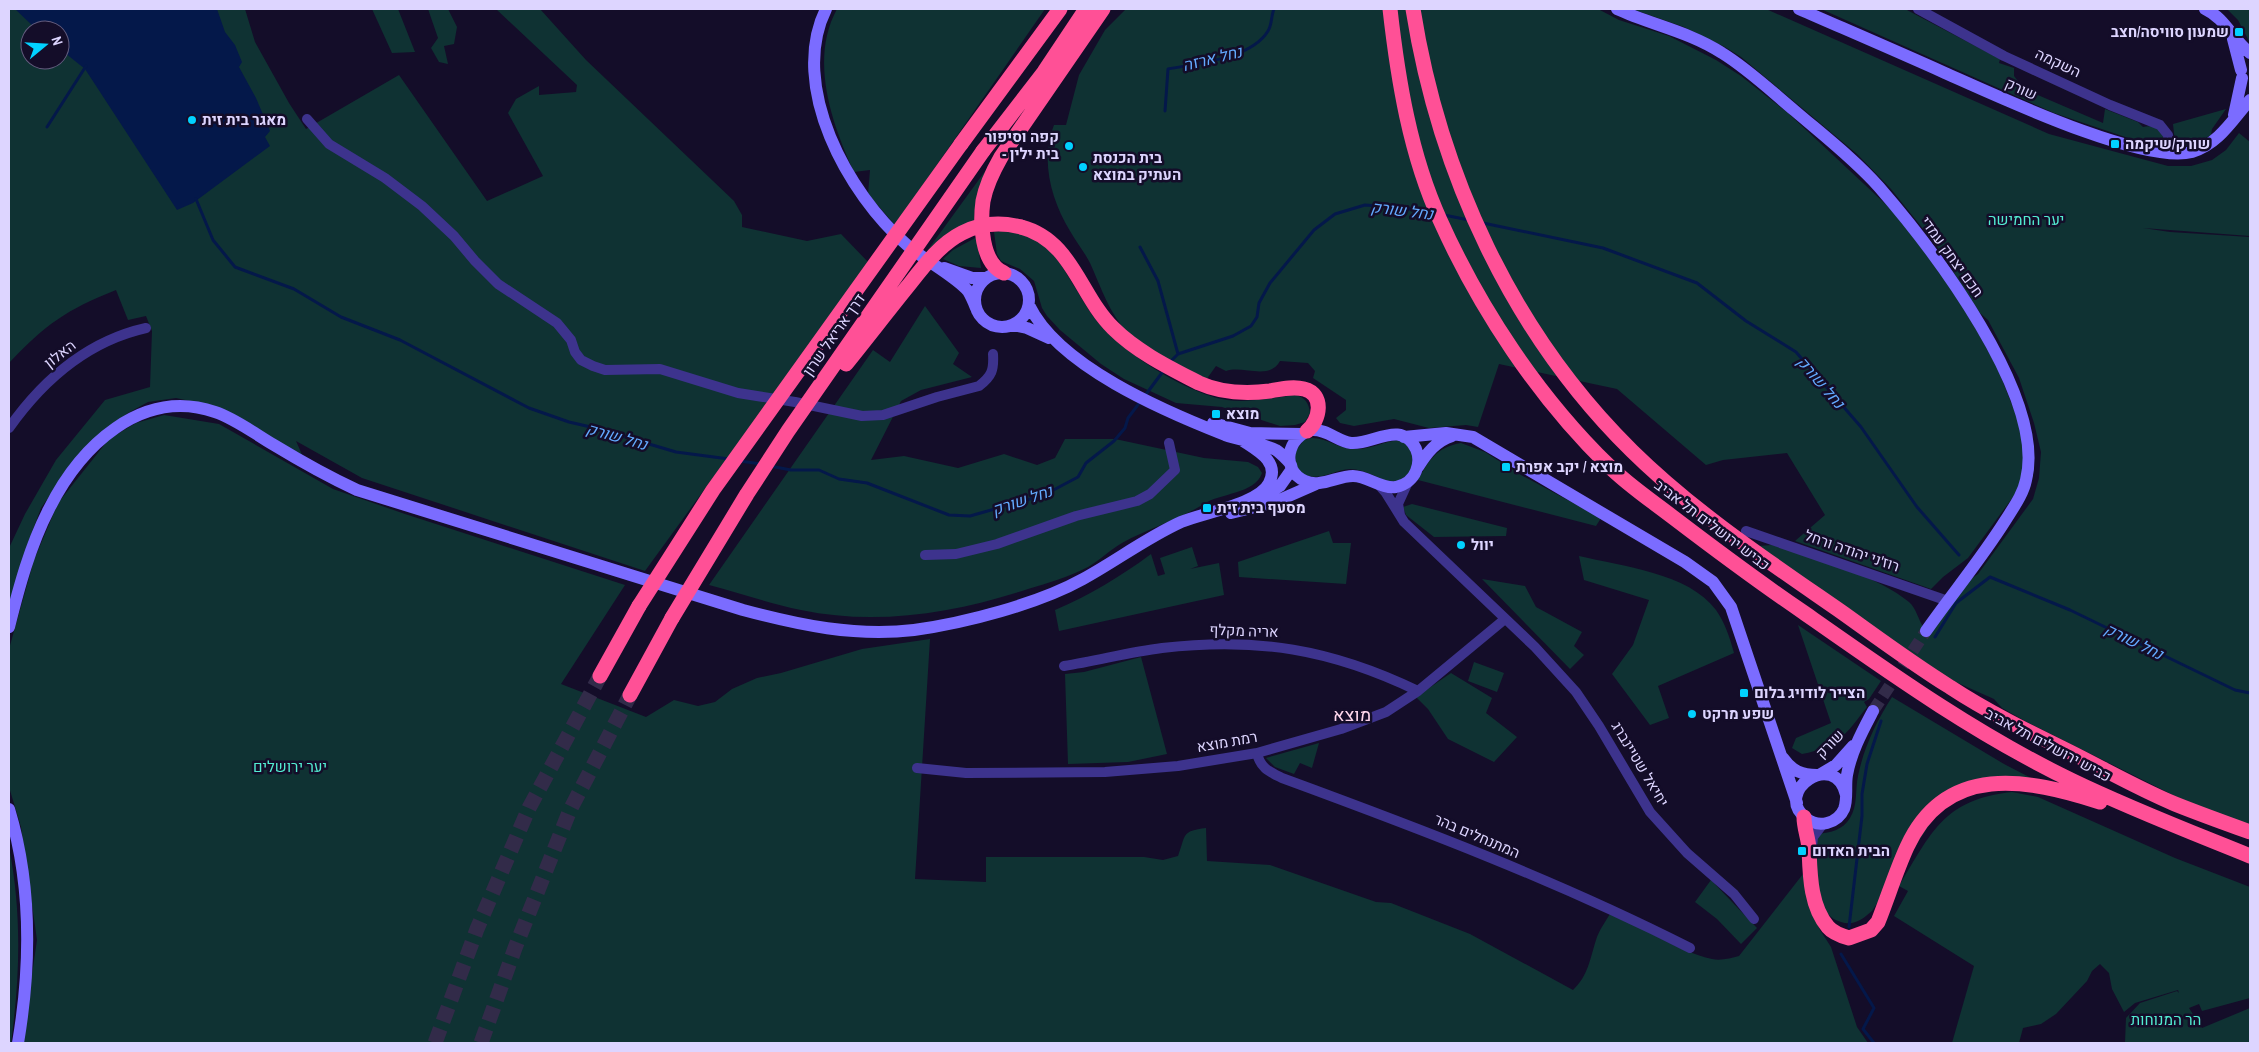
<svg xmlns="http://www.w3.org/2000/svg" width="2259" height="1052" viewBox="0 0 2259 1052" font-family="'Archivo Narrow',Heebo,sans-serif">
  <rect width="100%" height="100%" fill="#140d29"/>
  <!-- green -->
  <path fill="#0f3233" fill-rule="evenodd" d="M9,9H245L255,42L289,103L306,129L399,75L487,201L543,176L508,113L516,99L539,86V95L576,92L577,85L496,9H540L586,60L734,201L742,215V227L807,241L841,234L869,263L645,571L362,478L296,441L304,459L213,406L176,398L148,402L128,413L94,440L67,471L41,508L29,540L9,618V548L25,514L56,460L105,400L150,387L152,331L146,316L128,320L116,290C66,310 46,324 9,363ZM30,30H60V60H30Z
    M372,9H398L415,52L392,53Z
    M428,9H448L457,27L454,44L444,46L448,64L439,62L431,48L438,38Z
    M837,9H1045L895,225L868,194L870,170L854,172C832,124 809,60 837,9Z
    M1126,9H1598L1619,20L1669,36L1716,60L1741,76L1788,113L1895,213L1946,281L1972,322L1997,367L2024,435V472L2016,493L1968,558L1943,577L1931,589L1795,541L1825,515L1787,453L1723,460L1706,465L1617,389L1499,364L1478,427L1466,425L1429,428L1394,419L1354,426L1340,423L1336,418L1346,410V400L1313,378L1315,371L1308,363L1280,361C1269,381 1243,365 1226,371L1216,366L1206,380C1180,366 1149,354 1128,333C1109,313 1101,287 1090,263C1084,251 1076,242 1070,231C1051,200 1040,159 1054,125H1066L1079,75L1105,30Z
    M1632,9H1766L2049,134L2168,166H2191L2212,160L2226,150L2239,133L2250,142V236L2143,228L2170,232L2250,237V827L2179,798L2025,721L2002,708L1994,699L1949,679L1758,546L1772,545L1788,549C1825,562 1879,577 1909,602C1917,609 1918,620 1924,628L1947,596L1978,574L2033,499L2039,478L2041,452L2034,423L2019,378L1988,320L1980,313L1936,245L1891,189L1857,154L1741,57L1725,47L1684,27Z
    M1821,9H1905L2000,59L1999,63L2014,68V76L2024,89L2103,123L2105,109L2138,122L2143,127C2157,124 2166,132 2163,146L2149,145L2054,113Z
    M2234,9H2250V43L2238,20L2228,10Z
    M2226,109L2212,129L2211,135C2200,141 2187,152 2175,143L2173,124Z
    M991,163C981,183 974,200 974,223L942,238L927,251Z
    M1001,231C1015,233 1032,236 1044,245C1060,257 1081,301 1096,320C1120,351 1187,394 1227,400C1249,403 1273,398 1295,395C1305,397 1309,403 1310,413L1305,422L1295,425L1280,426L1222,407L1176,403L1124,379L1101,364L1060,330L1047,316L1042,308L1034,281L1020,269L1001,261L997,254L994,232Z
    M977,237L981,268L959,266L943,259L953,250Z
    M925,306L959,353L953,364L972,377L921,390L901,401L871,460L904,456L958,468L1004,454L1037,465L1055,458L1065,439H1115L1204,458L1248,462L1258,467L1262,473C1255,494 1220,493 1204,504C1178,520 1149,528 1122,543C1110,550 1100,560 1088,567C1069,577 1048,583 1028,589C955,613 877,626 801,610C770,604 740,593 709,585L873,350L890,362Z
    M164,415L219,424L333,489L405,514L625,585L561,684L646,717L674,700L698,706L715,702L732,689L757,678L781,673L862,649L930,639L915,879L986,882V857H1144L1163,860L1178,856C1186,835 1181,831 1206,828L1207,861L1270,865L1376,902L1391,903L1470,934L1573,990C1588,976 1590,959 1596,940C1599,930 1606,921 1611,912C1641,927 1679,952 1712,959C1721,961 1731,958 1739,956L1803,874L1811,904L1820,930L1831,947L1857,1027L1868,1043H22L37,940L21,827L9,787V649L34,560L58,503L109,439L136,423Z
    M1312,438C1328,438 1338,449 1354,449C1370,450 1384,441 1400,440C1414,449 1414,457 1411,472C1407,475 1402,479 1398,481C1386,485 1368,469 1350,469C1334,470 1321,481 1305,475C1296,472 1295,461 1295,452L1304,440Z
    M1461,443L1485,452L1521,475L1601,518L1596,526L1418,480C1429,460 1437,447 1461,443Z
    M1412,504L1507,528L1506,536L1434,537L1406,515L1403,507Z
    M1329,531L1333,543H1351L1346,584L1239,577L1238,562Z
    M1192,547L1198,566L1190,569L1219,563L1224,595L1059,631L1055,610C1090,595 1120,577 1151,554L1158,576L1165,574L1160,558Z
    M1579,556C1621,566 1689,573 1716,610C1725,623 1730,638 1734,653L1658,686L1669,718L1650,725L1612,674L1633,645L1649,600L1584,580Z
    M1482,579L1525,586L1536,607L1582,632L1574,646L1584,655L1570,669Z
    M1798,625L1881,681L1869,699L1864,702L1867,707C1845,735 1839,747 1802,754L1792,748L1796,738L1831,723Z
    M1141,657L1167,754L1128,762L1068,764L1065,674L1084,672Z
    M1474,662L1504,673L1497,692L1468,681Z
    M1451,673L1492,698L1486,713L1517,737L1494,762L1448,739L1428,709L1416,697Z
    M1892,697L2004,764L2033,779L1952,791L1872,911C1863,919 1854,926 1841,922C1809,913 1816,859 1816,834C1830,833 1843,830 1850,818C1858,805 1855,790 1858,776C1864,747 1876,722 1892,697Z
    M1319,743L1312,768L1300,763L1294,774L1275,767L1266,758Z
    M2012,792L2038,797L2175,858L2250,887V998L2202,1011L2199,1004L2189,1008L2202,1028L2250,1008V1043H2125L2126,1018L2140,1003L2177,991L2179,993L2178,990L2135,1003L2124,1012L2112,989L2109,973L2100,964L2092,971L2087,981L2056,1014L2041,1024L2023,1028L2019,1043H1952L1974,966L1894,916L1908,891L1899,886C1931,833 1944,799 2012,792Z
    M9,847C22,913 20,977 11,1043H9Z
    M1711,880L1757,928L1741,944L1717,919L1695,902Z"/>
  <!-- water -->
  <path fill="#04184a" d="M15,9H217L225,32L235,45L242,62L239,67L256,98L270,131L265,137L270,146L193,203L177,210L85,69L60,49V30H37Z"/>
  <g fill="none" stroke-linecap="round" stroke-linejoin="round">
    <!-- stream -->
    <path stroke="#04184a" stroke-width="3" d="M1165,111L1168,69C1198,63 1251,59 1268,31C1272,25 1271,16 1274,9
      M47,127L86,66
      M196,199L213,240L235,267L294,289L341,317L400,340L529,408L569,422L595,428L676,452L729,459
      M1444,215L1469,220
      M1483,223L1603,248L1697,283L1746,321L1796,352L1861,427L1917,507L1959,555
      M1140,247L1158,281L1178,354
      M1169,363L1178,354L1233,336L1251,326L1257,317L1259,303L1270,283L1314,230L1335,214L1365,205L1404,208L1433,213
      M1144,397L1164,370
      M740,461L761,464
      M770,466L791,470H819L839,479L867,483L949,515L970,516L1044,495L1078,477L1086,463L1114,441L1125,428L1128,418L1140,402
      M1935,637L1956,603L1990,577L2070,610L2235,690L2250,693
      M1849,927L1862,816V794L1867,764L1881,721
      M1841,954L1874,1008L1863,1029L1874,1043"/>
    <!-- secondary-tunnel -->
    <path stroke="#322b49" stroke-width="12" stroke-dasharray="12 6" stroke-linecap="butt" d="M1873,711L1926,631"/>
    <!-- highway-tunnel -->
    <path stroke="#322b49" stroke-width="15" stroke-dasharray="15 8" stroke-linecap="butt" d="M435,1043L477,929L529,808L600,676
      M481,1043L515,948L570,810L630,695"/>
    <!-- street -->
    <path stroke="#3d338d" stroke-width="10" d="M1918,9L2004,56L2110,105L2160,125L2168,135L2171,154
      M307,119L329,144L385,178L422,206L454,236L475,261L498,284L557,323L571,340L575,352L581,360L593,366L605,370L660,369L738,393L795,402L862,416L883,415L937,397L979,386C992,376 994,370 993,354
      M9,428C43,380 88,341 146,328
      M1378,484L1386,493L1404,522L1535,647L1576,692L1599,726L1650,812L1687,853L1734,894L1754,919
      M1400,515L1398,504L1408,482
      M1746,531L1948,601
      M925,555L956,554L997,544L1076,516L1137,501L1150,494L1175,470L1169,443
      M1064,666C1097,661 1129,652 1162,648C1257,637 1331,649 1418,691
      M1257,753C1260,768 1270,772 1282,778C1421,829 1558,881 1690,948
      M917,768L966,773L1105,772L1178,766L1257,753L1341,729L1386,712L1418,691L1505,619
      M1812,847L1813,837L1823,824"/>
    <!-- secondary -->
    <path stroke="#7b6cff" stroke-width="12" d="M826,9C788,86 848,194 907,245C924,260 955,276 968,291C971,296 974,303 976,308
      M1617,9C1652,25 1690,32 1722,53C1748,69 1771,91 1795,111C1823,135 1854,159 1879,187C1932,248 2047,397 2026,480C2023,495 2013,508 2005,521C1981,559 1952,594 1926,631
      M1799,9C1847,30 1896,51 1945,73C1995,95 2143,165 2192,152C2219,144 2233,119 2250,100
      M2205,9C2225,18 2233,40 2250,53
      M2233,39L2241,70
      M2234,115L2242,78
      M944,268L972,278H986
      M975 300a27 27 0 1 1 54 0a27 27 0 1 1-54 0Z
      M1029,305C1058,366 1164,411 1225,435C1240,440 1264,444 1276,450C1281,453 1286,459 1290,463
      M1013,325L1027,328L1049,338
      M1213,423L1250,433L1302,434
      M1312,430C1327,429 1337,441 1351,443C1373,445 1401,419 1416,449C1419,456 1419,464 1416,471C1413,479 1405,485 1396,487C1381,489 1368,476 1353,476C1337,476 1320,488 1305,481C1280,470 1287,436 1312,430Z
      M1404,437L1446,433L1473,437L1685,562L1713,582L1731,607L1797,803
      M1418,467C1427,453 1436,441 1452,436
      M1261,498L1280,486L1292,469L1291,465
      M1231,513L1275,502L1316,484
      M9,627C19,587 30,546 49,509C80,447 141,387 215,412C236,419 255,434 274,445C302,462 329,477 357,490L743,610C799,625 855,637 914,630C965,623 1038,604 1083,579C1116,561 1146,538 1181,522C1202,513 1259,504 1269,483C1280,462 1258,451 1243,441
      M1783,758C1792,771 1802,775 1817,775
      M1821,774L1836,765L1853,746
      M1846,795C1835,748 1772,792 1806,818C1812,823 1819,825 1827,823C1835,821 1841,816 1844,809C1848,799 1845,786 1847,775C1851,752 1862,732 1873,711
      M9,809C32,885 31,966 18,1043"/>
    <!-- highway -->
    <path stroke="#ff5096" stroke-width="15" d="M1390,9C1398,80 1410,154 1440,220C1480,309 1538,397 1609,466C1628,485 1652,501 1674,518C1716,550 1759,582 1803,612C1890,673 1977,735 2073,781C2131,809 2191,832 2250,856
      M1413,9C1439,173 1512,333 1632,451C1695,513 1771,563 1843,613C1878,638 1913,664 1950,687C1988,712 2029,732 2070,752C2104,769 2139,789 2175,804C2200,814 2225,823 2250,832
      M961,144L1060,9
      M983,151L1044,72L1086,9
      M1021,227C1072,240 1080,296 1113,328C1137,352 1170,368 1199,383C1221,393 1246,394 1270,391C1281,389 1293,386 1304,389C1325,394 1320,421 1307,431
      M1004,273C981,263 980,223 983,201C986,185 993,171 1001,157L1103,9
      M600,676L639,606
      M630,695L672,618
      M1804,817C1804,828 1808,837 1809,848C1810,874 1810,906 1828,927C1833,933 1842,936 1849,938L1871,930L1878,922C1888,897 1896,871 1907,847C1946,762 2028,779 2100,802"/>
    <!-- highway-bridge -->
    <path stroke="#ff5096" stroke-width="15" d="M846,364C867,338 887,312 908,286C923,267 940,244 962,233C981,223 1001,222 1021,227
      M639,606L713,490L961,144
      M672,618L747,494L788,431L983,151"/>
  </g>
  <!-- markers -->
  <g fill="#01d1ff" stroke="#140d29" stroke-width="2">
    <rect x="2234" y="27" width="10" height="10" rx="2.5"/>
    <circle cx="192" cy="120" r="5"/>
    <rect x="2110" y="139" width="10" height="10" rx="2.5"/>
    <circle cx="1069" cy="146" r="5"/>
    <circle cx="1083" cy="167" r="5"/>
    <rect x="1211" y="409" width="10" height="10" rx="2.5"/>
    <rect x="1501" y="462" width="10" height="10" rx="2.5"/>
    <rect x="1202" y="503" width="10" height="10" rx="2.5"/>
    <circle cx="1461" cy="545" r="5"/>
    <rect x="1739" y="688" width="10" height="10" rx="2.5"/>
    <circle cx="1692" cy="714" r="5"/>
    <rect x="1797" y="846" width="10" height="10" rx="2.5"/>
  </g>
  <g text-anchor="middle" stroke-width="5" stroke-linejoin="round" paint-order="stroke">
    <!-- poi labels -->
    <g font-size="15" font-weight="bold" fill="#ddd5ff" stroke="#140d29" text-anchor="start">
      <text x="2229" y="37" text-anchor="end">שמעון סוויסה/חצב</text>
      <text x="202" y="125">מאגר בית זית</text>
      <text x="1059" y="142" text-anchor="end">קפה וסיפור<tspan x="1059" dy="17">- בית ילין</tspan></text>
      <text x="2125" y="149">שורק/שיקמה</text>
      <text x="1093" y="163">בית הכנסת<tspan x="1093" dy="17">העתיק במוצא</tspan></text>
      <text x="1226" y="419">מוצא</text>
      <text x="1516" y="472">מוצא / יקב אפרת</text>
      <text x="1217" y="513">מסעף בית זית</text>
      <text x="1471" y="550">יוול</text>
      <text x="1754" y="698">הצייר לודויג בלום</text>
      <text x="1702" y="719">שפע מרקט</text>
      <text x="1812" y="856">הבית האדום</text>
    </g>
    <!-- street labels -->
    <g font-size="15" fill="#ddd5ff" stroke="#140d29">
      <text transform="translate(2058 63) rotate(25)" y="5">השקמה</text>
      <text transform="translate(2021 89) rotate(24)" y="5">שורק</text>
      <text transform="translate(1952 257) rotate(54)" y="5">חכם יצחק עמדי</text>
      <text transform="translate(834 335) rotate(-55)" y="5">דרך אריאל שרון</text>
      <text transform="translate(60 354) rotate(-38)" y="5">האלון</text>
      <text transform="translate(1712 525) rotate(37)" y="5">כביש ירושלים תל אביב</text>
      <text transform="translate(1852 551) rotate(19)" y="5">רוז'ני יהודה ורחל</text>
      <text transform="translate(1244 631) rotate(2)" y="5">אריה מקלף</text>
      <text transform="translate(1227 742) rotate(-10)" y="5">רמת מוצא</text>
      <text transform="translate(1830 744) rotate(-46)" y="5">שורק</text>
      <text transform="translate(2048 745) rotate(28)" y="5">כביש ירושלים תל אביב</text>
      <text transform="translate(1640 764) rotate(59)" y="5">יחיאל שטיינברג</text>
      <text transform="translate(1477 836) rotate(23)" y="5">המתנחלים בהר</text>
    </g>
    <!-- park labels -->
    <g font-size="15" fill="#53edd2" stroke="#140d29">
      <text x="2026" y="225">יער החמישה</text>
      <text x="290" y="772">יער ירושלים</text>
      <text x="2166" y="1025">הר המנוחות</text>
    </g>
    <!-- water labels -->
    <g font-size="16" font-style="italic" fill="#63aaff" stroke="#140d29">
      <text transform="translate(1212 58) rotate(-14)" y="6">נחל ארזה</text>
      <text transform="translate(1402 210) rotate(7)" y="6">נחל שורק</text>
      <text transform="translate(1821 382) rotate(49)" y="6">נחל שורק</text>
      <text transform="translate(617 436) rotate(16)" y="6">נחל שורק</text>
      <text transform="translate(1022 500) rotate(-19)" y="6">נחל שורק</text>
      <text transform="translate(2134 641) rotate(26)" y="6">נחל שורק</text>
    </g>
    <!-- quarter labels -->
    <g font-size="18" fill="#ffd7ed" stroke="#140d29">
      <text x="1352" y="721">מוצא</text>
    </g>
  </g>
  <!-- border -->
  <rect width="2259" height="1052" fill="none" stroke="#ddd5ff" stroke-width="20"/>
  <!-- north arrow -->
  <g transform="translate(45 45) rotate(72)"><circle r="24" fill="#140d29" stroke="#645d7f"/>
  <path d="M0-4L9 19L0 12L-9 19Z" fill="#01d1ff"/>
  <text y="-8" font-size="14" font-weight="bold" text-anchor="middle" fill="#ddd5ff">N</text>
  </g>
</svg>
